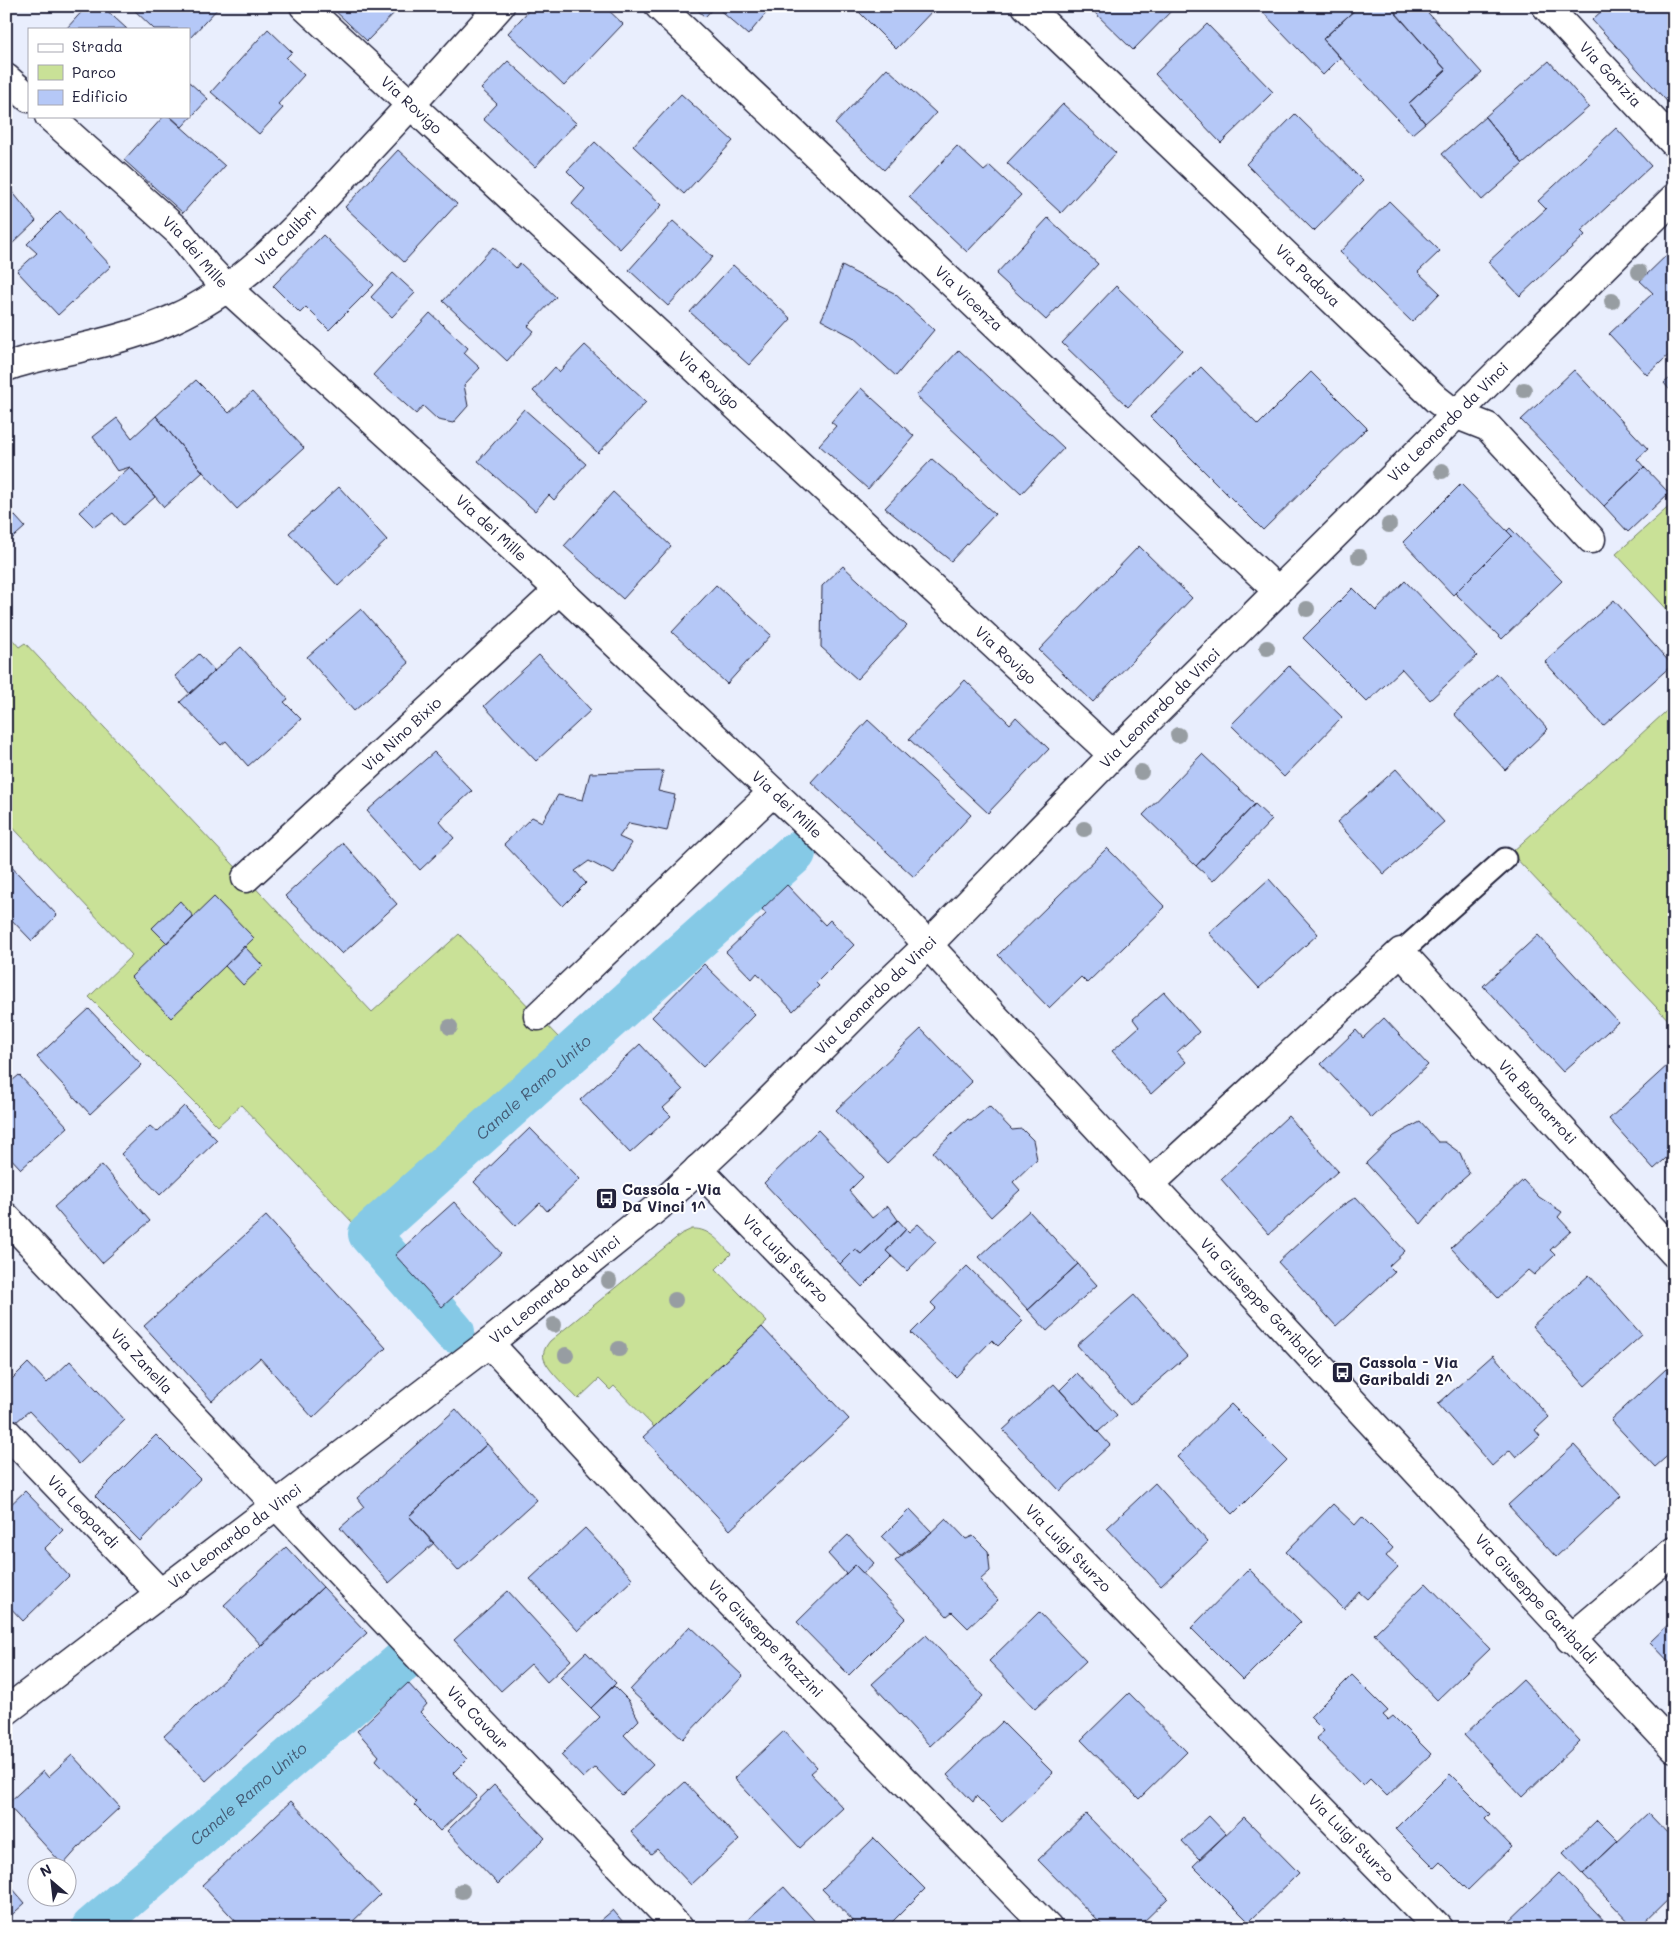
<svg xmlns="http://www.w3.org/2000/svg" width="1680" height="1934" viewBox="0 0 1680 1934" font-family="Mali,sans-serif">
  <rect width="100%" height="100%" fill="#e9eefd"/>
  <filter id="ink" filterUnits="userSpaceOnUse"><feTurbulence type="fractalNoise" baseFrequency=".02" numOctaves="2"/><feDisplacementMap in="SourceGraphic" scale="10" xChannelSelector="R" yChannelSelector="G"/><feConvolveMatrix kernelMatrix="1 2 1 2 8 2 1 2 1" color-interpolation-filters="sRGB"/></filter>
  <g filter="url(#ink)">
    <!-- green -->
    <path fill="#c9e197" stroke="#768269" d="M1674,502V617L1616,554Z
      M6,632L19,647L25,643L372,1012L459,934L559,1038L354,1224L241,1105L218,1126L89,997L132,955L6,820Z
      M1674,704V1026L1511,853Z
      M692,1229C710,1228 720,1243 731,1254L716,1269L767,1322L654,1427L614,1386L610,1390L599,1379L578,1399C569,1389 548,1371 544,1359C542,1352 546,1346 550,1341L681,1234Z"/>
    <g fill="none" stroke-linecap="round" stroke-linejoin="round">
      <!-- canal -->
      <g stroke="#85c9e6" stroke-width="42">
        <path id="s1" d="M454,1332L369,1234L795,853"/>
        <path id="s2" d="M92,1928L405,1659"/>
      </g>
    </g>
    <!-- building -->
    <path fill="#b5c8f7" stroke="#22223b" d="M87,6H102L127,29H66Z
      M130,6H220L189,39V29H154Z
      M330,6H401L367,41Z
      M533,6H604L623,24L564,86L508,33Z
      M693,6H715L705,17Z
      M715,6H772L748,35Z
      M853,6H937L896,49Z
      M1088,6H1176L1133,50Z
      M1257,6H1359L1323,39L1340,58L1323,75Z
      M1359,6H1389L1446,70L1409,103L1425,123L1412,134L1323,39Z
      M1401,6H1422L1482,73L1425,123L1409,103L1446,70L1395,12Z
      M1607,6H1674V109L1592,20Z
      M1207,24L1273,92L1221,143L1155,74Z
      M268,29L292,52L286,58L304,75L278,104L283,108L259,134L211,92Z
      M508,61L576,123L535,167L483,119L497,104L481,89Z
      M1549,61L1589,107L1523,164L1485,117Z
      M887,68L936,113L884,170L835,124Z
      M189,82L208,99L182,127L170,116H189Z
      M681,94L733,141L684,194L633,146Z
      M1063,104L1116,153L1061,213L1007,163Z
      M1295,114L1363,181L1314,231L1246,164Z
      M164,116H169L225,166L183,213L124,160Z
      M1485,117L1523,164L1482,200L1442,154Z
      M1616,128L1651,166L1581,231L1585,235L1520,296L1488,262L1546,209L1538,201Z
      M595,142L662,205L620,249L572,204L585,189L567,171Z
      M957,146L984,171L990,166L1021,195L967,252L909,197Z
      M398,150L457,204L404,262L345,207Z
      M6,184L36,221L11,245L6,240Z
      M1389,201L1440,251L1418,272L1440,293L1412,322L1340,252Z
      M60,211L111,266L58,315L17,271L37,253L27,244Z
      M1048,218L1098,264L1046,320L996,274Z
      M673,221L713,257L668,306L629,270Z
      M323,235L374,285L329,330L306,307L300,313L273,286Z
      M493,247L516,268L520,263L556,297L528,326L534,331L507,361L443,301Z
      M1674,248V350L1647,375L1609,334L1653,293L1640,281Z
      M733,265L791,319L749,365L690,312Z
      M842,266L894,293L934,330L896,376L853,337L821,320L829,303Z
      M393,273L415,293L392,317L371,297Z
      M1116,286L1182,350L1128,407L1062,343Z
      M430,313L468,348L464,353L480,368L464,385L468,406L453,423L438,420L423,406L416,414L373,375Z
      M585,345L646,402L598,453L533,391L555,367L559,372Z
      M959,350L1064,448L1021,494L916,396Z
      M1201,367L1258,425L1311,372L1367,428L1263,530L1150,417Z
      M1574,370L1648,449L1637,459L1644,467L1604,506L1521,420Z
      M1674,375V395L1664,383Z
      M196,380L229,413L252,392L304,448L237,509L203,472L156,416Z
      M861,388L914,436L868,489L819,445L836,426L831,422Z
      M524,409L586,464L554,500L549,495L535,511L478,461Z
      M156,416L203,472L164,507L130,467L117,471L93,437L117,418L132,438Z
      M932,459L995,514L951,561L885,508Z
      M130,467L155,497L123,525L113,513L94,527L79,512Z
      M1644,467L1669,493L1628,532L1604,506Z
      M1461,484L1512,536L1453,595L1403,542Z
      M339,487L387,540L338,586L289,533Z
      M613,492L671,546L623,599L564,546Z
      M6,506L25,527L6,544Z
      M1510,528L1562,581L1502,639L1455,593L1512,536L1507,531Z
      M1139,546L1192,598L1093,702L1039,650Z
      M843,566L907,626L857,679L821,647L822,586Z
      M1405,581L1477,656L1430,700L1402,669L1367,702L1303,638L1353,588L1376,611Z
      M716,585L771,635L727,684L672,632Z
      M1614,600L1672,665L1603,726L1545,662Z
      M361,609L409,663L354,711L307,657Z
      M241,647L288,699L284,702L301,719L248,766L226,741L221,745L180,702Z
      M199,654L215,671L190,694L175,676Z
      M539,655L591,710L536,761L484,706Z
      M1289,666L1342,717L1284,777L1231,725Z
      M1497,674L1548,729L1505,770L1454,714Z
      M965,680L1010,724L1016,717L1049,749L988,813L909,739Z
      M868,720L971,815L914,877L811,782Z
      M434,752L472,791L439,821L454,838L420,870L367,811Z
      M1202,754L1255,804L1196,866L1143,815Z
      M1396,769L1444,822L1384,874L1337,822Z
      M663,771L658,791L675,795L667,831L629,823L619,837L632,843L614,874L589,861L575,871L586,883L563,906L504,844L532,817L542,822L558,795L583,800L590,773Z
      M1255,804L1272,820L1213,881L1196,866Z
      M343,843L397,904L342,954L285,896Z
      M1107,848L1165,907L1087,983L1081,977L1049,1008L998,955Z
      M6,861L57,915L32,941L6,914Z
      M1269,879L1318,934L1259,988L1209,933Z
      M787,885L825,925L830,920L854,945L816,983L819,986L793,1011L757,973L752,979L726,952L766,914L762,909Z
      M214,897L254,938L171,1018L131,977Z
      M180,901L194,917L167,943L152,928Z
      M1538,935L1618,1022L1563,1072L1483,986Z
      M244,946L263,966L243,985L225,966Z
      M704,964L755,1014L703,1067L652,1017Z
      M1164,992L1199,1032L1177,1052L1186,1062L1151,1094L1112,1051L1139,1027L1133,1019Z
      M89,1009L142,1065L90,1114L37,1057Z
      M1384,1018L1428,1065L1372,1118L1321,1064L1356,1030L1363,1038Z
      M921,1029L972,1082L887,1163L836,1110Z
      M640,1044L683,1090L663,1108L671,1116L630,1153L580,1100Z
      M1669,1064L1674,1069V1151L1654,1169L1609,1119Z
      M19,1075L68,1127L21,1169L6,1153V1086Z
      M184,1106L217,1140L160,1195L121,1154L150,1126L157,1132Z
      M989,1106L1012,1130L1022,1129L1033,1140L1037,1159L1013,1182L1020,1190L991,1217L933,1152L968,1119L971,1121Z
      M1288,1116L1338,1171L1269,1234L1221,1179Z
      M1420,1122L1438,1142H1445L1460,1153L1469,1174L1446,1194L1421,1224L1366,1163L1394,1136Z
      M530,1128L580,1179L547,1211L540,1203L516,1226L474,1182Z
      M818,1130L863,1177L849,1191L872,1218L888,1206L898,1220L861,1254L855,1249L840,1264L764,1183Z
      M102,1165L150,1221L102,1263L54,1207Z
      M1523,1180L1539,1197L1562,1212L1558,1217L1571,1231L1550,1250L1555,1255L1534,1275L1528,1270L1498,1298L1451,1248Z
      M1356,1197L1405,1251L1389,1266L1395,1272L1336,1326L1278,1262L1334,1211Z
      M454,1202L501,1253L442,1307L395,1255Z
      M1029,1211L1078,1264L1028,1310L979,1257Z
      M266,1216L386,1348L313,1418L260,1358L212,1401L144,1326Z
      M898,1220L906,1229L886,1251L892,1257L862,1287L840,1264L855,1249L861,1254Z
      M918,1224L936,1241L907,1271L886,1251L906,1229L909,1232Z
      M1078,1264L1097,1285L1047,1331L1028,1310Z
      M967,1266L1023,1321L998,1346L992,1340L956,1377L911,1333L936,1308L931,1303Z
      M1589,1275L1642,1335L1585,1386L1532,1326Z
      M1134,1295L1187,1356L1130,1405L1077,1345Z
      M762,1327L849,1419L730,1530L643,1437Z
      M1493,1355L1549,1417L1535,1430L1540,1436L1516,1457L1510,1450L1492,1466L1438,1404Z
      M70,1361L125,1420L79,1464L29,1411L10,1427L6,1422V1385L28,1363L47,1383Z
      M1666,1369L1674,1377V1450L1655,1467L1611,1420Z
      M1077,1373L1117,1415L1098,1432L1060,1390Z
      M1054,1384L1110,1445L1060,1491L1003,1430Z
      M1231,1404L1287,1460L1233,1514L1177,1457Z
      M456,1409L487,1444L409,1516L434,1543L389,1583L340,1528L364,1507L357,1498Z
      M156,1435L200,1479L140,1541L95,1496Z
      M487,1444L537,1500L458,1571L409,1516Z
      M1574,1445L1621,1496L1556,1557L1508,1505Z
      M1155,1483L1208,1542L1161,1586L1107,1528Z
      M25,1491L63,1530L44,1549L69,1576L23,1621L6,1603V1509Z
      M1333,1504L1355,1525L1362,1517L1393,1548L1386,1556L1398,1567L1367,1599L1359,1592L1344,1609L1286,1552Z
      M910,1509L932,1532L900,1556L882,1537Z
      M946,1518L966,1539L973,1536L988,1551L990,1571L980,1580L998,1600L968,1628L952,1612L947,1616L895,1561L922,1541Z
      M585,1528L633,1579L578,1631L530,1579Z
      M848,1535L874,1563L863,1573L855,1565L846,1574L828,1554Z
      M286,1547L323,1587L262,1646L224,1605Z
      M855,1565L906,1618L849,1675L797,1622Z
      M1249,1569L1301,1622L1243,1680L1191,1628Z
      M1426,1583L1490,1649L1437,1700L1374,1634Z
      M323,1587L367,1633L206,1781L164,1736Z
      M508,1591L571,1660L547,1682L531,1664L501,1691L454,1640Z
      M1039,1612L1086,1661L1035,1709L989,1661Z
      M1674,1619V1667L1650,1642Z
      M690,1626L743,1676L683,1739L630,1690Z
      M926,1635L983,1696L930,1746L872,1684Z
      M586,1652L616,1683L591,1708L560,1677Z
      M1352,1675L1388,1711L1383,1715L1388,1720L1393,1716L1431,1754L1387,1796L1370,1779L1363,1786L1316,1738L1324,1731L1310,1717Z
      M1523,1680L1580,1741L1522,1797L1464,1735Z
      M408,1683L427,1704L420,1712L467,1759L453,1773L477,1796L440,1831L414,1805L417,1802L376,1760L379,1756L357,1731Z
      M614,1686L628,1700L639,1720L624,1735L653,1765L622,1795L595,1767L583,1778L561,1755L600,1717L591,1708Z
      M1129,1693L1187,1752L1139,1799L1081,1740Z
      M1002,1722L1053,1773L1002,1822L976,1796L973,1802L947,1775Z
      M784,1731L817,1767L810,1773L843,1808L800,1848L734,1778Z
      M72,1755L120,1807L87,1838L63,1865L7,1804L43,1771L48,1777Z
      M1450,1774L1490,1814L1485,1819L1512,1847L1468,1890L1440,1862L1434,1868L1395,1829Z
      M685,1782L739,1840L691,1885L657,1849L651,1854L631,1832Z
      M494,1785L545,1838L498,1884L447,1831Z
      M291,1801L380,1895L346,1928H242L202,1885Z
      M1648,1813L1674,1840V1894L1639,1928H1635L1583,1874Z
      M1086,1814L1168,1898L1137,1928H1105L1038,1860Z
      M1209,1816L1226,1834L1199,1859L1182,1841Z
      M1244,1817L1299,1873L1249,1922L1193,1866Z
      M1597,1820L1618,1841L1583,1874L1563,1853Z
      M874,1838L925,1889L886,1928H860L822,1889Z
      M1559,1873L1611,1928H1502Z
      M6,1881L25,1903L6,1920Z
      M784,1887L821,1928H738Z
      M613,1910L628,1928H592Z
      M1344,1919L1353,1928H1335Z"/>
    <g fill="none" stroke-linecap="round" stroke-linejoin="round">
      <defs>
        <path id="lane" d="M1401,952L1505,859"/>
        <g id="street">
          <path id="s3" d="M304,6L1113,755"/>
          <path id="s4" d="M659,6L1278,591"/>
          <path id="s5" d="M1026,6L1436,399L1455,414L1488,427L1591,539"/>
          <path id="s6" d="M1546,6L1674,143"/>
          <path d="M6,78L29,98"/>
          <path id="s7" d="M49,116L180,233L208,268L227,288L559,590L877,890L1674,1748"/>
          <path id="s8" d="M246,878L559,590"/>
          <path d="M538,1016L773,792"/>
          <path id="s9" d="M698,1169L1438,1928"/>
          <path id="s10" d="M1149,1185L1401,952L1674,1253"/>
          <path id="s11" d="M6,1217L420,1658L679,1928"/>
          <path id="s12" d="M489,1343L706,1578L1048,1928"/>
          <path id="s13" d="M6,1432L160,1593"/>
          <path d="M1570,1639L1674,1551"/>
        </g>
        <g id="secondary">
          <path id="s14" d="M6,367C30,358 55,354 80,348C111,341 144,332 173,319C245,287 297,227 349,171C400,117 450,62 500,6"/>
          <path id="s15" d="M6,1711L489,1343L659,1206L739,1131L867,1003L928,945L1113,755L1674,198"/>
        </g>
      </defs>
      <!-- lane casing -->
      <use href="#lane" stroke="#22223b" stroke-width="25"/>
      <!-- street casing -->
      <use href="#street" stroke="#22223b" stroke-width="31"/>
      <!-- secondary casing -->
      <use href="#secondary" stroke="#22223b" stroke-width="31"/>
      <!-- lane -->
      <use href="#lane" stroke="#fff" stroke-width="21"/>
      <!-- street -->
      <use href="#street" stroke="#fff" stroke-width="28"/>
      <!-- secondary -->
      <use href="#secondary" stroke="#fff" stroke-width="28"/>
    </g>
    <!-- trees -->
    <g fill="#979da2">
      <circle cx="1639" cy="272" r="8"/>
      <circle cx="1612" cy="301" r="8"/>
      <circle cx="1524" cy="390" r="8"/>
      <circle cx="1442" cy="471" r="8"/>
      <circle cx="1389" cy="525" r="8"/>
      <circle cx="1359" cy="557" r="8"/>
      <circle cx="1307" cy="609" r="8"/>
      <circle cx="1267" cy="648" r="8"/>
      <circle cx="1178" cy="735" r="8"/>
      <circle cx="1141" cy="772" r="8"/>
      <circle cx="1084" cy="829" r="8"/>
      <circle cx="450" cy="1027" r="8"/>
      <circle cx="609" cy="1281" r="8"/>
      <circle cx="675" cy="1300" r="8"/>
      <circle cx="554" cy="1325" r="8"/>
      <circle cx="619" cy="1349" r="8"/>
      <circle cx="566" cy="1355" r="8"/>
      <circle cx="462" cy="1891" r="8"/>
    </g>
  </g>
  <!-- icons -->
  <defs>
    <symbol id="bus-square" viewBox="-11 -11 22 22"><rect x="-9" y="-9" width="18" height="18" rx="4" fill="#22223b" stroke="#fff"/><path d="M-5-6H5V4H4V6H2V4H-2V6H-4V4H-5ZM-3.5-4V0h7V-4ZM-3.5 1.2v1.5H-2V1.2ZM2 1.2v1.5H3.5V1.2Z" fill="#fff"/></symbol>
  </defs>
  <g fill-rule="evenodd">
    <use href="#bus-square" x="594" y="1186" width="25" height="25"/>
    <use href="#bus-square" x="1330" y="1360" width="25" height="25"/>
  </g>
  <g text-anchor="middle" stroke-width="4" stroke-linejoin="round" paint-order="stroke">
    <!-- street labels -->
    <g font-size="15" fill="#22223b" stroke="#fff">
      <text dy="5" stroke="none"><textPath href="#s6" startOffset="94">Via Gorizia</textPath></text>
      <text dy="5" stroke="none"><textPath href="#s3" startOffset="146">Via Rovigo</textPath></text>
      <text dy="5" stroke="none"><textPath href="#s14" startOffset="315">Via Calibri</textPath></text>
      <text dy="5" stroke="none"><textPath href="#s7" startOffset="200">Via dei Mille</textPath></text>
      <text dy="5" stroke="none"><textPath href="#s5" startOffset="390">Via Padova</textPath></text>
      <text dy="5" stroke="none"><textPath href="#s4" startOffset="426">Via Vicenza</textPath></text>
      <text dy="5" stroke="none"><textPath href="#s3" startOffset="551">Via Rovigo</textPath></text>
      <text dy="5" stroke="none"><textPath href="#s15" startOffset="1938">Via Leonardo da Vinci</textPath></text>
      <text dy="5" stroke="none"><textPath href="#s7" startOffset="605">Via dei Mille</textPath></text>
      <text dy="5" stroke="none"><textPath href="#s3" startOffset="956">Via Rovigo</textPath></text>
      <text dy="5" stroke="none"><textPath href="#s15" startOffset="1532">Via Leonardo da Vinci</textPath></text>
      <text dy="5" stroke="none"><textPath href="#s8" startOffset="212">Via Nino Bixio</textPath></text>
      <text dy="5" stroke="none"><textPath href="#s7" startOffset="1010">Via dei Mille</textPath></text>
      <text dy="5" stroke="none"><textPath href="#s15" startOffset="1128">Via Leonardo da Vinci</textPath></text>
      <text dy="5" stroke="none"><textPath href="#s10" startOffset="546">Via Buonarroti</textPath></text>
      <text dy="5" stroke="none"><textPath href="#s9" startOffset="125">Via Luigi Sturzo</textPath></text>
      <text dy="5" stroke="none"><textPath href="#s15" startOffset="692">Via Leonardo da Vinci</textPath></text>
      <text dy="5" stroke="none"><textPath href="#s7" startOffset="1698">Via Giuseppe Garibaldi</textPath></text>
      <text dy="5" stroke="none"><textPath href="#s11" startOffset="198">Via Zanella</textPath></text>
      <text dy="5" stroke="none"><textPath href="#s13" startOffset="111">Via Leopardi</textPath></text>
      <text dy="5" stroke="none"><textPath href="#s15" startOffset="288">Via Leonardo da Vinci</textPath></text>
      <text dy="5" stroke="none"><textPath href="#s9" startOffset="530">Via Luigi Sturzo</textPath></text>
      <text dy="5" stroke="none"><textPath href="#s7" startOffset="2102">Via Giuseppe Garibaldi</textPath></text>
      <text dy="5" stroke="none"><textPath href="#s12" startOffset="405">Via Giuseppe Mazzini</textPath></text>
      <text dy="5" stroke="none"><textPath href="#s11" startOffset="688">Via Cavour</textPath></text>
      <text dy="5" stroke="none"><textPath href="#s9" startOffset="935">Via Luigi Sturzo</textPath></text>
    </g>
    <!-- poi labels -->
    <g font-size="15" font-weight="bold" fill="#22223b" stroke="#fff" text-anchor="start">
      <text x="622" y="1195">Cassola - Via<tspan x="622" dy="17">Da Vinci 1^</tspan></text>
      <text x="1359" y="1368">Cassola - Via<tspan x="1359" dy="17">Garibaldi 2^</tspan></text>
    </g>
    <!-- water labels -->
    <g font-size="16" font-style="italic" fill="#455c77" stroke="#fff">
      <text dy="6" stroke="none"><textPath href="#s1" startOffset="350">Canale Ramo Unito</textPath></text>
      <text dy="6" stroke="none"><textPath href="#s2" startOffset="206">Canale Ramo Unito</textPath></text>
    </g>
  </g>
  <!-- margin -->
  <rect width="1680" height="1934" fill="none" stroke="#fff" stroke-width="25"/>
  <rect x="12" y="12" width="1655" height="1909" fill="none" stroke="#22223b" stroke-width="2" filter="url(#ink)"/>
  <!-- legend -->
  <rect x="28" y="28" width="162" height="90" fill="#ffffff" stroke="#a7a7b1"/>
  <rect x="38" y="44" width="25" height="8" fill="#ffffff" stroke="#a7a7b1"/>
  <text x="72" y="52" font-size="15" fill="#22223b">Strada</text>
  <rect x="38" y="65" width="25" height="15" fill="#c9e197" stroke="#a7a7b1"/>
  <text x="72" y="78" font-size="15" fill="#22223b">Parco</text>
  <rect x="38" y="90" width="25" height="15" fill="#b5c8f7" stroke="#a7a7b1"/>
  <text x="72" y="102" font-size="15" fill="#22223b">Edificio</text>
  <!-- north arrow -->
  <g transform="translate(52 1882) rotate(332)"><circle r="24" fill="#ffffff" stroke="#a7a7b1"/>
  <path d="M0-4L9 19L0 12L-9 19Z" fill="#22223b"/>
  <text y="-8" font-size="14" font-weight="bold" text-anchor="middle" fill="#22223b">N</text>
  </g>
</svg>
